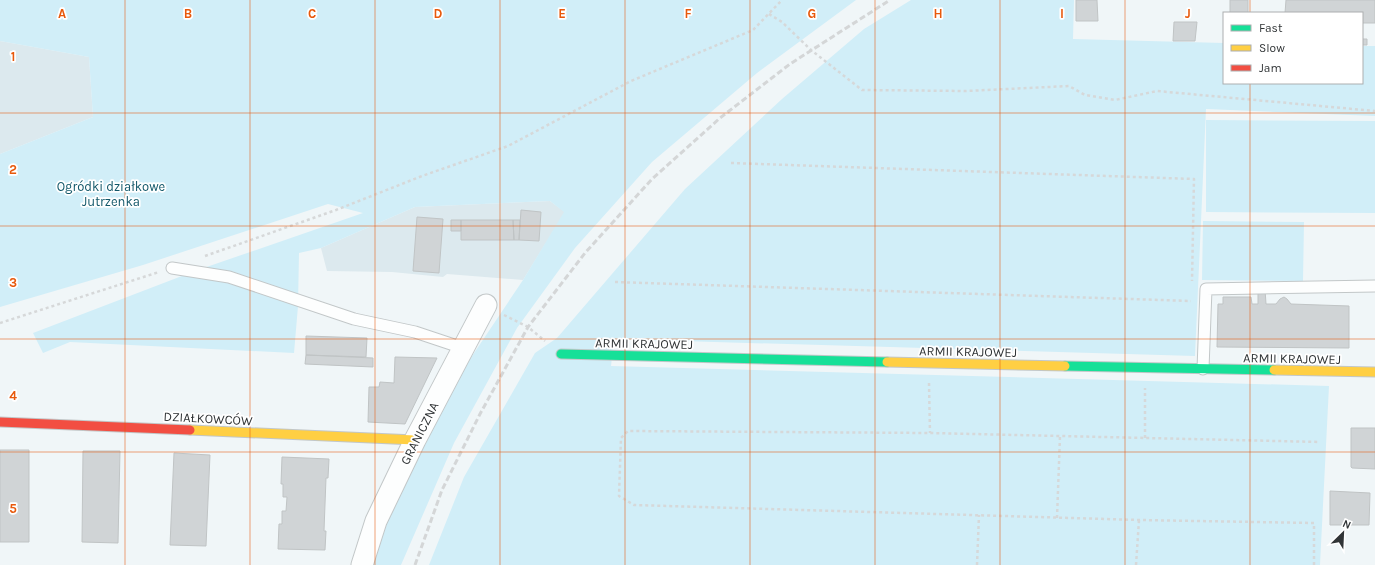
<svg xmlns="http://www.w3.org/2000/svg" width="1375" height="565" viewBox="0 0 1375 565" font-family="Karla,sans-serif">
  <rect width="100%" height="100%" fill="#f0f6f8"/>
  <!-- built -->
  <path fill="#dce9ee" d="M0,41L89,57L93,117L0,154Z
    M550,201L565,212L523,280L447,274L443,277L392,272L327,271L321,248L415,207Z"/>
  <!-- green -->
  <path fill="#d1eef8" d="M0,0H856L757,73L652,162L575,248L517,328L454,443L401,565H373L393,502L464,368L523,280L564,212L550,201L415,207L321,248L299,253L298,306L294,353L70,342L43,353L33,333L195,271L363,213L328,204L143,265L0,307V154L93,117L89,57L0,41Z
    M911,0H1074L1073,39L1224,43V83H1362V46H1375V116L1206,109L1195,356L614,339L611,366L1329,386L1320,565H429L464,477L535,353L557,338L685,189L782,99L864,29Z
    M1206,120L1375,121V213L1206,212Z
    M1203,221L1304,222L1303,281L1202,280Z"/>
  <!-- building -->
  <path fill="#d0d4d6" stroke="#c0c4c5" d="M1076,0H1097L1098,21H1076Z
    M1230,0H1248V13H1230Z
    M1286,0H1375V23H1362V13H1285Z
    M1174,22H1197L1195,41H1173Z
    M1362,39H1367V45H1362Z
    M521,210L541,212L539,241L519,240Z
    M417,217L443,219L439,273L413,271Z
    M451,220H461V231H451Z
    M461,220H513L514,240H461Z
    M513,220H520L519,240H514Z
    M1258,289H1265L1266,304H1276L1280,299L1284,297L1287,299L1291,304L1349,306V348L1217,347L1218,304H1223V297H1251L1252,304H1258Z
    M306,336L367,338L366,357L306,355Z
    M306,355L373,358V367L305,364Z
    M395,357L437,358L405,424L368,422L369,387H379L380,382L394,383Z
    M1351,428H1375V469L1352,468L1351,467Z
    M0,450H29V542H0Z
    M83,451H120L118,543L82,542Z
    M174,453L210,455L206,546L170,545Z
    M282,457L329,459L328,478H326L324,531H326L325,550L278,549L279,524H282V511H286L287,497H283V484H281Z
    M1330,491L1370,493L1369,525H1330Z"/>
  <g fill="none" stroke-linecap="round" stroke-linejoin="round">
    <defs>
      <path id="lane" d="M172,268L229,277L354,319L415,332L463,348
        M1203,369L1206,289L1375,286"/>
      <path id="street" d="M362,565L376,521L415,440L486,305"/>
      <path id="fast" d="M561,354L887,362
        M1065,366L1274,370"/>
      <path id="slow" d="M887,362L1065,366
        M1274,370L1375,372
        M190,430L415,440"/>
      <path id="jam" d="M0,422L190,430"/>
    </defs>
    <!-- lane casing -->
    <use href="#lane" stroke="#c2c7c8" stroke-width="13"/>
    <!-- street casing -->
    <use href="#street" stroke="#c2c7c8" stroke-width="23"/>
    <!-- fast casing -->
    <use href="#fast" stroke="#c2c7c8" stroke-width="11"/>
    <!-- slow casing -->
    <use href="#slow" stroke="#c2c7c8" stroke-width="11"/>
    <!-- jam casing -->
    <use href="#jam" stroke="#c2c7c8" stroke-width="11"/>
    <!-- path -->
    <path stroke="#d6d8d9" stroke-width="2.5" stroke-dasharray="3 3" stroke-linecap="butt" d="M769,14L782,22L811,50L862,90L966,91L1069,86L1085,95L1115,100L1157,91L1375,111
      M731,163L1194,179L1192,281
      M205,256L336,210L422,176L508,146L631,81L753,30L782,0
      M615,282L1191,301
      M504,315L528,327L545,341
      M0,323L159,272
      M929,383L930,433
      M1145,438V388
      M1057,518L1060,436
      M977,565L979,515
      M1136,565L1139,520
      M1314,565V523L1139,520L634,505L619,496L621,438L628,431L930,433L1320,442"/>
    <!-- lane -->
    <use href="#lane" stroke="#fdfefe" stroke-width="11"/>
    <!-- street -->
    <use href="#street" stroke="#fdfefe" stroke-width="21"/>
    <!-- fast -->
    <use href="#fast" stroke="#16e098" stroke-width="9"/>
    <!-- slow -->
    <use href="#slow" stroke="#ffcf43" stroke-width="9"/>
    <!-- jam -->
    <use href="#jam" stroke="#f24e42" stroke-width="9"/>
    <!-- rail -->
    <path stroke="#d4d6d7" stroke-width="3" stroke-dasharray="6 3" stroke-linecap="butt" d="M415,565L442,490L480,414L528,327L585,253L652,179L720,118L790,64L890,0"/>
  </g>
  <!-- grid -->
  <path fill="none" stroke="#e8590c" stroke-width="1" stroke-opacity="0.55" d="M125,0V565M250,0V565M375,0V565M500,0V565M625,0V565M750,0V565M875,0V565M1000,0V565M1125,0V565M1250,0V13M1250,83V565M0,113H1375M0,226H1375M0,339H1375M0,452H1375"/>
  <g text-anchor="middle" stroke-width="3.5" stroke-linejoin="round" paint-order="stroke">
    <!-- park labels -->
    <g font-size="13" fill="#115769" stroke="#fff">
      <text x="111" y="191">Ogródki działkowe<tspan x="111" dy="15">Jutrzenka</tspan></text>
    </g>
    <!-- street labels -->
    <g font-size="13" fill="#303436" stroke="#fff">
      <text transform="translate(644 343) rotate(1)" y="5">ARMII KRAJOWEJ</text>
      <text transform="translate(968 351) rotate(1)" y="5">ARMII KRAJOWEJ</text>
      <text transform="translate(1292 358) rotate(1)" y="5">ARMII KRAJOWEJ</text>
      <text transform="translate(208 418) rotate(3)" y="5">DZIAŁKOWCÓW</text>
      <text transform="translate(419 433) rotate(-63)" y="5">GRANICZNA</text>
    </g>
  </g>
  <g font-size="13" text-anchor="middle" font-weight="bold" fill="#e8590c" stroke="#fff" stroke-width="3.5" stroke-linejoin="round" paint-order="stroke">
    <text x="62" y="18">A</text>
    <text x="188" y="18">B</text>
    <text x="312" y="18">C</text>
    <text x="438" y="18">D</text>
    <text x="562" y="18">E</text>
    <text x="688" y="18">F</text>
    <text x="812" y="18">G</text>
    <text x="938" y="18">H</text>
    <text x="1062" y="18">I</text>
    <text x="1188" y="18">J</text>
    <text x="13" y="61">1</text>
    <text x="13" y="174">2</text>
    <text x="13" y="287">3</text>
    <text x="13" y="400">4</text>
    <text x="13" y="513">5</text>
  </g>
  <!-- legend -->
  <rect x="1223" y="12" width="140" height="72" fill="#ffffff" stroke="#acaeaf"/>
  <rect x="1231" y="25" width="20" height="6" fill="#16e098" stroke="#acaeaf"/>
  <text x="1259" y="32" font-size="12" fill="#303436">Fast</text>
  <rect x="1231" y="45" width="20" height="6" fill="#ffcf43" stroke="#acaeaf"/>
  <text x="1259" y="52" font-size="12" fill="#303436">Slow</text>
  <rect x="1231" y="65" width="20" height="6" fill="#f24e42" stroke="#acaeaf"/>
  <text x="1259" y="72" font-size="12" fill="#303436">Jam</text>
  <!-- north arrow -->
  <g transform="translate(1343 533) rotate(24)" stroke="#ffffff" stroke-width="3" paint-order="stroke">
  <path d="M0-3L7 15L0 10L-7 15Z" fill="#303436"/>
  <text y="-6" font-size="11" font-weight="bold" text-anchor="middle" fill="#303436">N</text>
  </g>
</svg>
